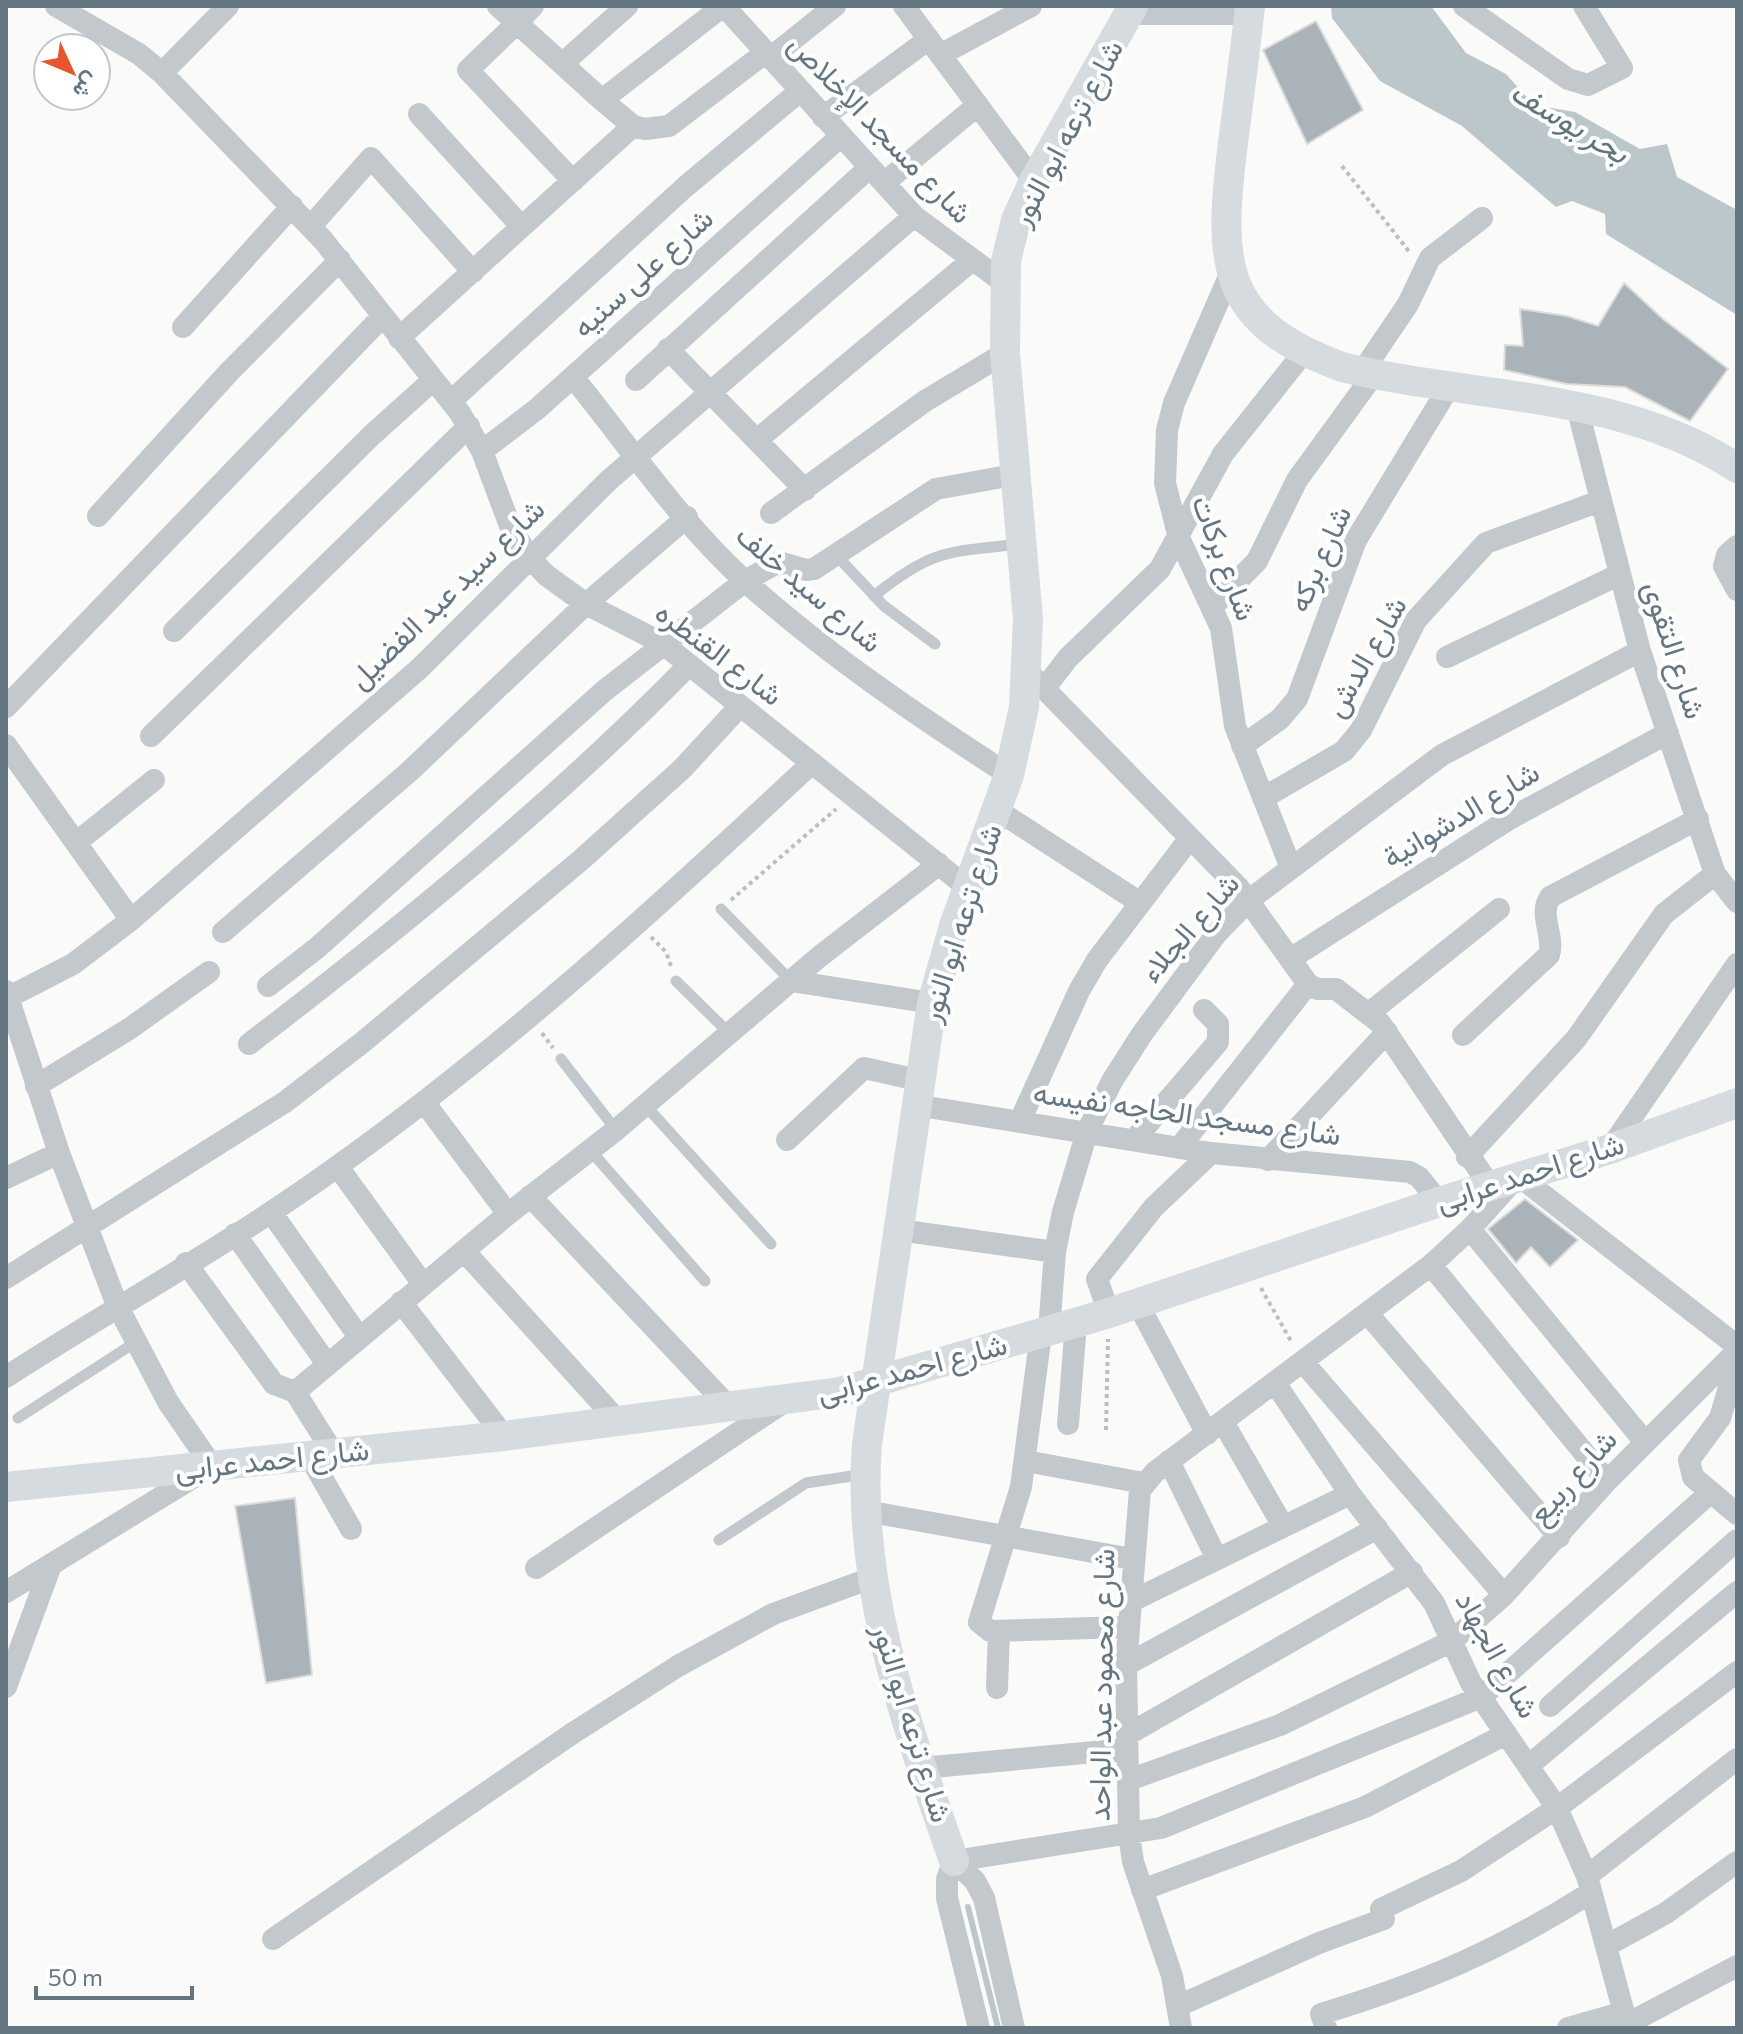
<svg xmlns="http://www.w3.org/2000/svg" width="1743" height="2034" viewBox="0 0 1743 2034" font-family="Commissioner,Vazirmatn,sans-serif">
  <rect width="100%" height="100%" fill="#fafaf8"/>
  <!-- water -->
  <path fill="#bbc7cb" d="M1331,6H1431L1466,53L1506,74L1534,105L1575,112L1640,149L1667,144L1677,177L1737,210V315L1606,234L1605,214L1572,201L1556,207L1462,126L1380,81L1332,18Z"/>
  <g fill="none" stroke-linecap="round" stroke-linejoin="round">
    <!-- stream -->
    <path stroke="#bbc7cb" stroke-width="6" d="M968,1907L998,2028"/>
  </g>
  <!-- building -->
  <path fill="#aab3b9" stroke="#dcdcda" stroke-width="2" d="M1316,21L1363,110L1307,144L1263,50Z
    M1624,283L1663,319L1728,369L1690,421L1625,387L1567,384L1504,370L1505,345L1523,346L1520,309L1567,316L1598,326Z
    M1525,1199L1578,1240L1550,1267L1531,1247L1516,1263L1488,1229Z
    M295,1498L312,1675L266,1683L235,1506Z"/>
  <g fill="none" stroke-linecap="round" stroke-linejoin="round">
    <!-- path -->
    <path stroke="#bbbfc2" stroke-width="4" stroke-dasharray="4 4" stroke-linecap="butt" d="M1342,166L1411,254
      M731,900L836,809
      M651,937L666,952L672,969
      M542,1033L553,1048
      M1261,1288L1292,1343
      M1106,1430L1108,1339"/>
    <!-- lane -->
    <path stroke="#c3c8cc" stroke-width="11" d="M837,556L884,606L935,644
      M874,596C932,549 948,552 1020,544
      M721,909L791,981
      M676,981L729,1033
      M561,1059L616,1130
      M645,1105L771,1244
      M590,1150L705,1281
      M18,1418L136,1342
      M719,1540L806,1483L865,1474"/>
    <!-- street -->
    <path stroke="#c3c8cc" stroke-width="22" d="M56,6L139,54L162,73L323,240L460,413L482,451L510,526L529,557L546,575L586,604L662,643L968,888
      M498,6L517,23L468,70L573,181
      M533,6L517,23L602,100L633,126L645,129L669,126L765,53
      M724,6L914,216L1003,282
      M904,6L1034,181
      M1464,6L1568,79L1588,85L1622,68L1584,6
      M1131,14H1249
      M940,55L1031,6
      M770,58L835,6
      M562,64L627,6
      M162,73L228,6
      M602,100L723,6
      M419,114L521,226
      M823,117L929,39
      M884,183L978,105
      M311,226L371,158L473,272
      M1231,272L1174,403L1167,430L1165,483L1179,538L1221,628L1235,726L1291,868
      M183,327L292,206
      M399,338L633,126
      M668,349L805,490
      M1362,372L1408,304L1430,258L1482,218
      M573,377C628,445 680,522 745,581C826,654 918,716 1009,775
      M636,380L870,167
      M451,401L685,187L800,91
      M1577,407L1640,651L1715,874L1737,902
      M758,439L971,261
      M482,451L537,409L841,136
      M771,513L925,401L1005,353
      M98,516L230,371L340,260
      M1737,546L1727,555L1724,566L1737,590
      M1214,605L1257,561L1297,480L1374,374
      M174,631L372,435L432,381
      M1447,657L1618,575
      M1028,672L1239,888L1308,984L1317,989H1336L1380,1023L1490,1186
      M1044,689L1068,658L1160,569L1223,454L1304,352
      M6,707L382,317
      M151,736L469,426
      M6,745L131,920
      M1242,746L1280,719L1297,699L1356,540L1449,387
      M1263,798L1344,751L1361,730L1416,620L1486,543L1600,501
      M997,810L1139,902
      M77,842L154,780
      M223,932L410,771L586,604L687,517
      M1290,959L1511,818L1668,733
      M791,981L932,1003
      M268,986L317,948L604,691L745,581L779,562L806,570L814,569L936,489L1013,475
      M6,991L59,1153L117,1305L168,1402L212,1466L6,1592
      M9,997L73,964L131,920L420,668L608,481L914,216
      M1369,1013L1499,909
      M1463,1035L1549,955C1555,935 1538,915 1550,897L1698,819
      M249,1044C402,927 554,803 689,665
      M36,1086L129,1029L209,972
      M424,1102L508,1214
      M915,1105L1211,1153L1410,1172L1419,1177L1439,1202
      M1020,1121L1079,991L1097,960L1190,838
      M787,1140L864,1068L918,1080
      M1134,1140L1218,1042V1024L1204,1010
      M1179,1148L1308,984
      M1610,1149L1737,964
      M1467,1157L1576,1039L1664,914L1715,874
      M1268,1160L1387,1032
      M338,1167L423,1284
      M1520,1177L1737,1346
      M6,1178L59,1153
      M530,1196L729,1407
      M271,1212L359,1337
      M1470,1229L1645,1442
      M899,1230L1055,1252
      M235,1234L327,1364
      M464,1251L618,1421
      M186,1263L274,1384L295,1392L334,1454
      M1431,1265L1607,1481
      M6,1278L285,1102L363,1042L581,860L683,768L740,706
      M401,1302L504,1436
      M1138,1304L1207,1434
      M1109,1313L1097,1279L1154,1207L1211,1153
      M1368,1314L1559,1537
      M1049,1331L1055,1252L1063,1212L1087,1132L1112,1081L1142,1034L1217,933L1249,900L1442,755L1640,651
      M1041,1333L1021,1487L979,1622L990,1631L1127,1627
      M1737,1361L1720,1418L1689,1460L1693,1477L1737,1514
      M1303,1362L1504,1595
      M6,1377C116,1306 232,1243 338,1166C507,1045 660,905 812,763
      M1275,1383L1350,1494L1434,1603L1471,1683L1557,1808L1587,1876L1628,2028
      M295,1392L508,1214L616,1130L819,957L939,864
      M1223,1422L1283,1526
      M1068,1424L1076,1323
      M310,1457L351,1529
      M1026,1461L1143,1483
      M1169,1461L1216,1557
      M866,1511L1132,1559
      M536,1568L784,1402
      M1128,1603L1350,1494
      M1126,1665L1377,1528
      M6,1687L51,1565
      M997,1688L999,1631
      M1550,1706L1737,1540
      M1127,1735L1412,1572
      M1528,1766L1737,1592
      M922,1768L1127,1749
      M1129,1780L1280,1725L1452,1641L1504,1595L1607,1481L1737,1351
      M954,1861L1161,1828L1481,1697L1711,1492
      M954,1861L975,1881L984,1898L1014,2028
      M954,1861L947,1879V1898L979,2028
      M1587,1876L1737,1759
      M1142,1890L1365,1807L1506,1734
      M273,1939L573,1733L678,1666L773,1614L874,1577
      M1606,1946L1666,1913L1737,1862
      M1178,2006L1319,1943L1384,1919L1381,1909L1461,1871L1557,1808L1737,1672
      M1627,2024L1737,1966
      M1181,2028L1172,1976L1133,1862L1129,1834L1126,1665L1140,1490L1155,1472L1431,1265L1470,1229L1515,1179
      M1326,2028L1321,2014C1423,1983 1500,1950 1590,1893
      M1568,2028L1624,2012"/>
    <!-- secondary -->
    <path stroke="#d6dbdf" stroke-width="30" d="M1250,6C1245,54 1238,103 1232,151C1218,266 1222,323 1342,367C1474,399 1620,391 1737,468
      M6,1487L504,1436L840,1392L1109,1313L1439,1202L1610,1149L1737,1103
      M954,1861C907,1726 856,1589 867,1444L932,1003L954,926L1009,775L1024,707L1028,619L1005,353L1006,261L1016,220L1034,181L1133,6"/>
  </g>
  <g text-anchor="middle" stroke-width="8" stroke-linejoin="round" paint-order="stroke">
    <!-- street labels -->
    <g font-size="30" fill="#657683" stroke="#fff">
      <text transform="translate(880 129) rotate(46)" y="10">شارع مسجد الإخلاص</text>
      <text transform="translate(1067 133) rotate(-62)" y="10">شارع ترعه ابو النور</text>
      <text transform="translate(643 273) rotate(-42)" y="10">شارع على سنيه</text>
      <text transform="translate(1224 558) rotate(69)" y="10">شارع بركات</text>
      <text transform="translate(1320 559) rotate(-66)" y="10">شارع بركه</text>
      <text transform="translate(809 589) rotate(40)" y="10">شارع سيد خلف</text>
      <text transform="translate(447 594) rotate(-44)" y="10">شارع سيد عبد الفضيل</text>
      <text transform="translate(1674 650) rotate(72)" y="10">شارع التقوى</text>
      <text transform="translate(719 654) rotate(37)" y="10">شارع القنطره</text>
      <text transform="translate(1366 657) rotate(-60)" y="10">شارع الدش</text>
      <text transform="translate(1461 815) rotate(-31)" y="10">شارع الدشوانية</text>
      <text transform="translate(961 923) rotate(-72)" y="10">شارع ترعه ابو النور</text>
      <text transform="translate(1190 928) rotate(-49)" y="10">شارع الجلاء</text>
      <text transform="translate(1187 1114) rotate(8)" y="10">شارع مسجد الحاجه نفيسه</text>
      <text transform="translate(1530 1173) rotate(-18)" y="10">شارع احمد عرابى</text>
      <text transform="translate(912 1369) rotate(-15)" y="10">شارع احمد عرابى</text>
      <text transform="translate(272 1460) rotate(-6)" y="10">شارع احمد عرابى</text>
      <text transform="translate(1573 1477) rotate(-48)" y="10">شارع ربيع</text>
      <text transform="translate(1497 1655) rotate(61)" y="10">شارع الجهاد</text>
      <text transform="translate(1102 1685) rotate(-89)" y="10">شارع محمود عبد الواحد</text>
      <text transform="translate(912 1723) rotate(73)" y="10">شارع ترعه ابو النور</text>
    </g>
    <!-- water labels -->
    <g font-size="32" font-style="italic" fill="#60757c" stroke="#fff">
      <text transform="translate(1570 122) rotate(31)" y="11">بحر يوسف</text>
    </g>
  </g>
  <!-- border -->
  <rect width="1743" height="2034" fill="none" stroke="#657683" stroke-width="16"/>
  <!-- north arrow -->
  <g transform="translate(72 72) rotate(134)"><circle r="38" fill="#ffffff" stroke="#c1c8cd" stroke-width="2"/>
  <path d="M0-6L14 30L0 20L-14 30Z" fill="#e4572e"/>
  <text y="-12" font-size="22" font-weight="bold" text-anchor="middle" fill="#657683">ش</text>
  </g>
  <!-- scale -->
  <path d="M36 1986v12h156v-12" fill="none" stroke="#657683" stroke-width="4"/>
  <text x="48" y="1986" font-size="24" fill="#657683" stroke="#ffffff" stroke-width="6" paint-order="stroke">50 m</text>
</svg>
